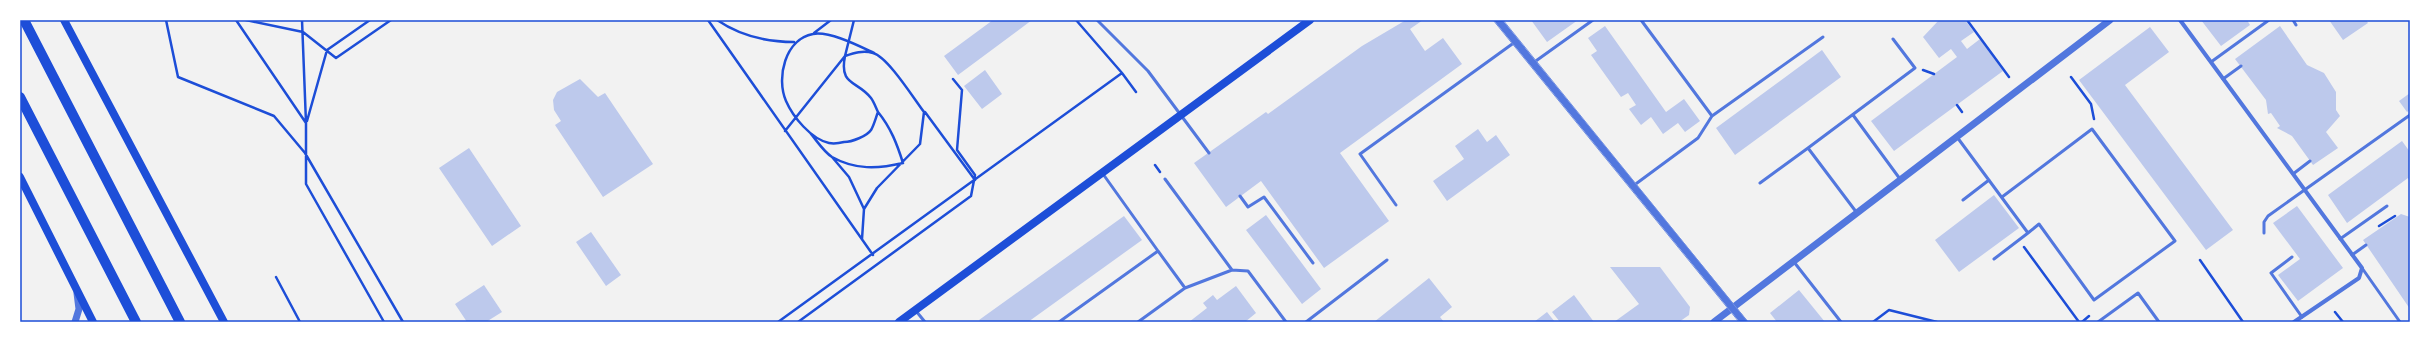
<svg xmlns="http://www.w3.org/2000/svg" width="2430" height="342" viewBox="0 0 2430 342" font-family="Lato,sans-serif">
  <rect width="100%" height="100%" fill="#f2f2f2"/>
  <!-- building -->
  <path fill="#bdc9ec" d="M993,20H1032L958,75L944,56Z
    M1406,20H1423L1410,29L1425,51L1443,38L1462,64L1340,153L1389,221L1324,268L1261,181L1226,207L1194,163L1266,112L1268,114L1362,46Z
    M1531,20H1578L1547,42Z
    M1939,20H1965L1974,32L1961,41L1967,49L1980,39L2003,71L1894,151L1871,121L1957,57L1951,49L1939,58L1923,37Z
    M2201,20H2247L2250,25L2221,46Z
    M2329,20H2366L2368,23L2343,40Z
    M1605,26L1666,112L1684,99L1700,121L1685,132L1678,123L1663,134L1651,117L1641,125L1629,109L1636,105L1628,93L1621,97L1591,55L1597,51L1588,38Z
    M2280,26L2307,65L2324,73L2336,92V110L2340,116L2326,132L2338,148L2313,165L2292,136L2277,128L2280,126L2271,113L2268,114L2266,100L2235,59Z
    M2150,27L2169,52L2125,85L2233,230L2206,250L2079,80Z
    M1822,50L1841,77L1735,155L1716,128Z
    M985,70L1002,94L982,109L964,86Z
    M580,79L598,97L605,93L653,164L603,197L555,125L561,121L554,110L553,100L557,92Z
    M2410,93V110L2407,112L2399,101Z
    M1478,129L1487,142L1496,135L1510,155L1447,201L1433,181L1464,159L1455,146Z
    M2402,141L2410,152V181L2408,178L2347,223L2328,195Z
    M469,148L521,226L492,246L439,168Z
    M1994,195L2019,228L1959,272L1935,240Z
    M2297,206L2343,268L2298,301L2278,275L2300,259L2273,223Z
    M2401,214L2410,217V309L2363,240Z
    M1266,215L1321,289L1302,304L1246,230Z
    M1124,216L1142,240L1028,322H981L979,320Z
    M591,232L621,275L606,286L576,242Z
    M1610,267H1660L1690,307L1689,315L1679,322H1614L1639,304Z
    M1429,278L1452,307L1440,317L1444,322H1374Z
    M484,285L502,312L486,322H467L455,304Z
    M1236,286L1256,313L1245,322H1189L1207,308L1203,303L1213,295L1217,300Z
    M1799,290L1825,322H1777L1770,313Z
    M1574,295L1594,322H1560L1552,312Z
    M1547,312L1555,322H1534Z"/>
  <g fill="none" stroke-linecap="round" stroke-linejoin="round">
    <!-- path -->
    <path stroke="#1d4ed8" stroke-width="2.5" d="M166,20L178,77L274,116L305,153L403,322
      M236,20L306,123
      M246,20L303,32L336,58L391,20
      M302,20L306,123V184L384,322
      M708,20L873,255
      M717,20C739,35 767,42 794,42
      M1076,20L1122,73L1136,92
      M1967,20L2009,77
      M814,33L831,20
      M1923,70L1934,74
      M2071,77L2091,104L2094,119
      M1957,105L1962,112
      M925,112L975,180
      M307,121L327,50L370,20
      M785,131L845,56L854,20
      M811,134C817,141 824,152 832,157C855,170 878,169 903,163C897,144 891,128 878,112
      M832,157L849,177L864,209
      M1155,165L1160,172
      M2379,226L2395,216
      M862,239L864,209L877,188L920,144L924,112C914,99 888,57 873,53C863,50 854,53 845,56C839,86 857,80 871,98C874,102 876,108 878,112C876,117 874,125 871,130C867,136 852,142 844,142C840,143 834,144 829,143C811,139 793,117 786,101C776,78 785,39 813,34C830,31 859,46 874,53
      M2024,247L2079,322
      M2200,260L2243,322
      M276,277L300,322
      M2335,312L2343,322
      M778,322L1122,73
      M798,322L971,196L975,175L957,150L962,90L953,79
      M1873,322L1889,310L1937,322
      M2082,322L2089,316"/>
    <!-- service -->
    <path stroke="#5277de" stroke-width="3" d="M1097,20L1148,71L1209,153
      M1641,20L1712,116
      M2293,20L2296,25
      M2211,62L2269,20
      M1533,63L1593,20
      M2223,79L2241,66
      M1853,115L1900,179
      M1957,137L2028,233L1994,259
      M2293,174L2310,161
      M1165,179L1232,270L1248,271L1286,322
      M1760,183L1808,148
      M1633,186L1698,138L1712,116L1823,37
      M1240,196L1248,207L1264,197L1313,263
      M2002,197L2092,129L2175,241L2094,300L2039,224L2028,233
      M1963,200L1989,180
      M1396,205L1360,154L1515,42
      M1857,213L1808,148L1915,68L1893,39
      M2264,233V222L2268,216L2410,115
      M2340,239L2387,206
      M1158,251L1185,288
      M2352,255L2366,245
      M2292,257L2271,273L2302,317
      M1794,262L1841,322
      M2362,268L2400,322
      M916,311L925,322
      M1059,322L1158,251L1103,174
      M1138,322L1185,288L1232,270
      M1306,322L1387,260
      M2098,322L2138,293L2159,322"/>
    <!-- minor -->
    <path stroke="#5277de" stroke-width="4" d="M2180,20L2362,268L2359,278L2294,322"/>
    <!-- tertiary -->
    <path stroke="#5277de" stroke-width="7" d="M1498,20L1744,322
      M75,322L79,309L77,293
      M1714,322L2110,20"/>
    <!-- secondary -->
    <path stroke="#1d4ed8" stroke-width="8" d="M64,20L224,322
      M20,177L93,322
      M899,322L1310,20"/>
    <!-- primary -->
    <path stroke="#1d4ed8" stroke-width="10" d="M24,20L180,322
      M20,97L136,322"/>
    <!-- tram -->
    <path stroke="#7290e2" stroke-width="1" d="M1493,20L1739,322
      M1503,20L1748,322"/>
  </g>
  <!-- border -->
  <rect width="2430" height="342" fill="none" stroke="#ffffff" stroke-width="42"/>
  <rect x="21" y="21" width="2388" height="300" fill="none" stroke="#1d4ed8" stroke-width="1.5"/>
</svg>
